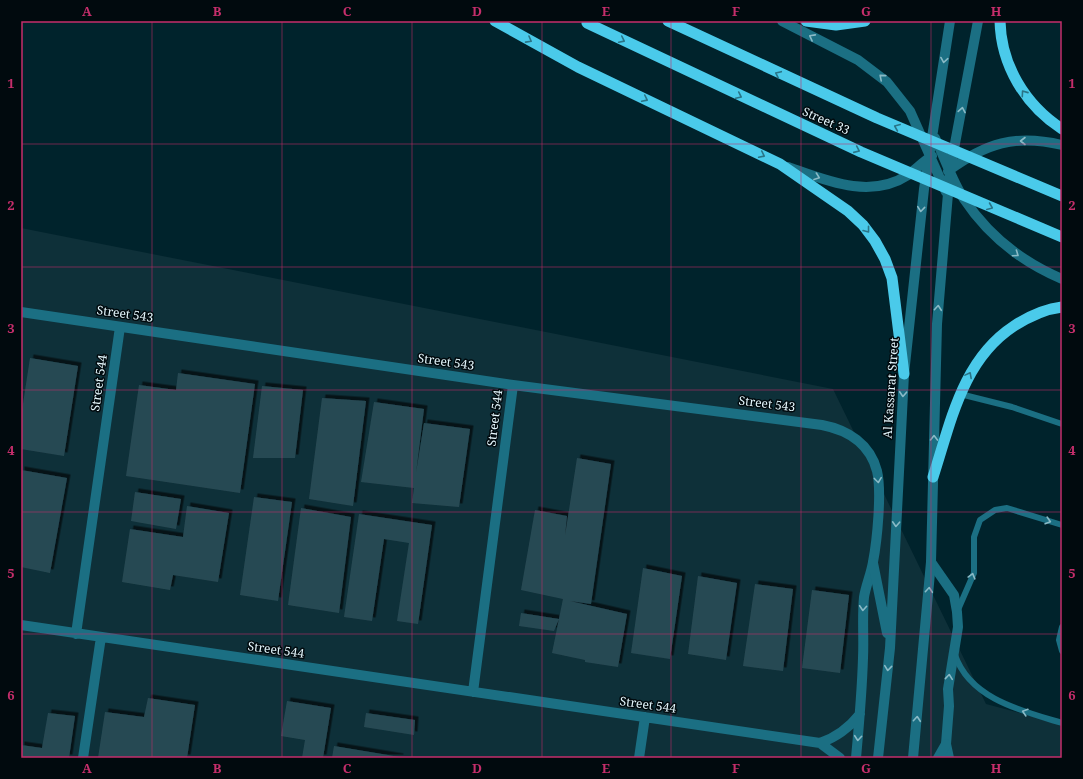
<svg xmlns="http://www.w3.org/2000/svg" width="1083" height="779" viewBox="0 0 1083 779" font-family="'Noto Serif',serif">
  <defs>
    <filter id="shadow"><feDropShadow dx="3.5" dy="-3.5" stdDeviation="0" flood-color="#0009"/></filter>
  </defs>
  <rect width="100%" height="100%" fill="#00232c"/>
  <!-- built -->
  <path fill="#0e3039" d="M21,228L833,389L986,704L1062,724V758H21Z"/>
  <!-- building -->
  <path fill="#284953" filter="url(#shadow)" d="M30,358L78,366L64,456L21,449V417Z
    M178,373L255,384L240,493L126,476L139,385L176,390Z
    M262,386L303,390L295,458H253Z
    M322,398L366,401L353,506L309,499Z
    M374,402L424,409L416,473L424,423L470,429L459,507L412,503L414,488L361,482Z
    M577,458L611,464L591,604L570,601L627,614L618,667L585,662V660L552,653L563,599L521,590L535,510L567,516L565,536Z
    M21,470L67,478L50,573L21,567Z
    M135,492L181,499L176,529L131,521Z
    M254,497L292,502L278,601L240,595Z
    M187,506L229,513L218,582L173,575L170,590L122,582L130,529L183,537Z
    M301,508L351,517L339,613L288,605Z
    M359,514L432,525L418,624L397,621L409,543L384,539L372,621L344,617Z
    M643,568L682,576L670,659L631,653Z
    M698,576L737,583L726,660L688,654Z
    M755,584L793,589L783,671L743,666Z
    M812,590L849,595L840,673L802,668Z
    M521,613L559,619L554,631L519,626Z
    M148,698L195,705L187,758H98L105,712L144,717Z
    M287,701L331,708L323,758H302L305,740L281,736Z
    M48,713L75,716L69,758H21V745L42,748Z
    M366,713L415,720L414,735L364,727Z
    M334,746L400,757V758H332Z"/>
  <g fill="none" stroke-linecap="round" stroke-linejoin="round">
    <!-- service -->
    <path stroke="#1b6f83" stroke-width="6" d="M960,394L1012,407L1062,424
      M957,612L974,573V537L980,520L995,510L1007,508L1062,525
      M1062,627L1059,640L1062,651
      M955,655C970,699 1022,711 1062,723"/>
    <!-- minor -->
    <path stroke="#1b6f83" stroke-width="10" d="M21,312L513,385L822,425C848,430 870,444 877,471C882,492 877,541 873,562C871,574 866,585 864,597C862,618 864,638 863,658C862,691 859,725 856,758
      M931,562L954,595L957,612L958,627L948,689L949,706L946,744L949,758
      M21,625L820,743L840,758
      M76,634L120,327
      M473,692L513,385
      M820,743C837,737 849,728 860,714
      M83,758L101,637
      M639,758L645,717"/>
    <!-- tertiary -->
    <path stroke="#1b6f83" stroke-width="10" d="M782,21L858,60L887,82L910,111L946,192
      M935,138C945,158 952,181 964,199C988,235 1022,262 1062,279
      M788,167C825,180 870,200 908,175C916,169 923,162 932,156
      M948,171C986,143 1015,134 1062,145
      M873,563L887,633
      M878,758L890,648L904,374L924,189L950,21
      M913,758L931,562L937,324L950,170L978,21
      M938,758L946,744"/>
    <!-- trunk -->
    <path stroke="#4acaea" stroke-width="11" d="M495,21L578,67L780,164L848,211L863,225L875,241L885,259L892,278L904,374
      M806,21L836,25L865,21
      M1000,21C1001,65 1025,105 1062,129
      M933,477C951,422 962,360 1014,326C1028,317 1045,309 1062,307"/>
    <!-- trunk-bridge -->
    <path stroke="#4acaea" stroke-width="11" d="M668,21L877,118L1062,196
      M587,23L861,152L1062,237"/>
  </g>
  <!-- one-way arrows -->
  <defs><path id="oneway-chevron" d="M-2-3.5L2.5 0L-2 3.5" fill="none" stroke-width="1.6" stroke-linecap="round" stroke-linejoin="round"/></defs>
  <g stroke="#8abac6">
    <use href="#oneway-chevron" transform="translate(812 37) rotate(-152)"/>
    <use href="#oneway-chevron" transform="translate(944 60) rotate(99)"/>
    <use href="#oneway-chevron" transform="translate(882 77) rotate(-139)"/>
    <use href="#oneway-chevron" transform="translate(962 110) rotate(-80)"/>
    <use href="#oneway-chevron" transform="translate(1023 141) rotate(180)"/>
    <use href="#oneway-chevron" transform="translate(817 177) rotate(20)"/>
    <use href="#oneway-chevron" transform="translate(921 209) rotate(96)"/>
    <use href="#oneway-chevron" transform="translate(1016 254) rotate(35)"/>
    <use href="#oneway-chevron" transform="translate(938 308) rotate(-85)"/>
    <use href="#oneway-chevron" transform="translate(903 394) rotate(93)"/>
    <use href="#oneway-chevron" transform="translate(934 438) rotate(-89)"/>
    <use href="#oneway-chevron" transform="translate(878 480) rotate(83)"/>
    <use href="#oneway-chevron" transform="translate(1048 521) rotate(17)"/>
    <use href="#oneway-chevron" transform="translate(896 524) rotate(93)"/>
    <use href="#oneway-chevron" transform="translate(972 576) rotate(-75)"/>
    <use href="#oneway-chevron" transform="translate(929 590) rotate(-85)"/>
    <use href="#oneway-chevron" transform="translate(863 608) rotate(94)"/>
    <use href="#oneway-chevron" transform="translate(888 668) rotate(96)"/>
    <use href="#oneway-chevron" transform="translate(949 677) rotate(-84)"/>
    <use href="#oneway-chevron" transform="translate(1025 712) rotate(-163)"/>
    <use href="#oneway-chevron" transform="translate(917 719) rotate(-85)"/>
    <use href="#oneway-chevron" transform="translate(858 738) rotate(95)"/>
  </g>
  <g stroke="#297487">
    <use href="#oneway-chevron" transform="translate(529 40) rotate(29)"/>
    <use href="#oneway-chevron" transform="translate(622 40) rotate(26)"/>
    <use href="#oneway-chevron" transform="translate(778 74) rotate(-155)"/>
    <use href="#oneway-chevron" transform="translate(1024 93) rotate(-125)"/>
    <use href="#oneway-chevron" transform="translate(739 96) rotate(25)"/>
    <use href="#oneway-chevron" transform="translate(645 99) rotate(26)"/>
    <use href="#oneway-chevron" transform="translate(897 127) rotate(-157)"/>
    <use href="#oneway-chevron" transform="translate(857 150) rotate(24)"/>
    <use href="#oneway-chevron" transform="translate(762 155) rotate(26)"/>
    <use href="#oneway-chevron" transform="translate(990 207) rotate(23)"/>
    <use href="#oneway-chevron" transform="translate(867 230) rotate(52)"/>
    <use href="#oneway-chevron" transform="translate(969 375) rotate(-62)"/>
  </g>
  <!-- grid -->
  <path fill="none" stroke="#c52e6b" stroke-width="1" stroke-opacity="0.55" d="M152,21V758M282,21V758M412,21V758M542,21V758M671,21V758M801,21V758M931,21V758M21,144H1062M21,267H1062M21,390H1062M21,512H1062M21,634H1062"/>
  <g text-anchor="middle" stroke-width="3" stroke-linejoin="round" paint-order="stroke">
    <!-- street labels -->
    <g font-size="12" fill="#e4f7fd" stroke="#010a0e">
      <text transform="translate(826 121) rotate(24)" y="4">Street 33</text>
      <text transform="translate(125 314) rotate(8)" y="4">Street 543</text>
      <text transform="translate(446 362) rotate(8)" y="4">Street 543</text>
      <text transform="translate(99 383) rotate(-82)" y="4">Street 544</text>
      <text transform="translate(891 388) rotate(-86)" y="4">Al Kassarat Street</text>
      <text transform="translate(767 404) rotate(7)" y="4">Street 543</text>
      <text transform="translate(495 418) rotate(-83)" y="4">Street 544</text>
      <text transform="translate(276 650) rotate(8)" y="4">Street 544</text>
      <text transform="translate(648 705) rotate(8)" y="4">Street 544</text>
    </g>
  </g>
  <!-- border -->
  <rect width="1083" height="779" fill="none" stroke="#010a0e" stroke-width="44"/>
  <rect x="22" y="22" width="1039" height="735" fill="none" stroke="#c52e6b" stroke-width="1.5"/>
  <g font-size="13" text-anchor="middle" font-weight="bold" fill="#c52e6b">
    <text x="87" y="16">A</text>
    <text x="217" y="16">B</text>
    <text x="347" y="16">C</text>
    <text x="477" y="16">D</text>
    <text x="606" y="16">E</text>
    <text x="736" y="16">F</text>
    <text x="866" y="16">G</text>
    <text x="996" y="16">H</text>
    <text x="11" y="88">1</text>
    <text x="1072" y="88">1</text>
    <text x="11" y="210">2</text>
    <text x="1072" y="210">2</text>
    <text x="11" y="333">3</text>
    <text x="1072" y="333">3</text>
    <text x="11" y="455">4</text>
    <text x="1072" y="455">4</text>
    <text x="11" y="578">5</text>
    <text x="1072" y="578">5</text>
    <text x="11" y="700">6</text>
    <text x="1072" y="700">6</text>
    <text x="87" y="773">A</text>
    <text x="217" y="773">B</text>
    <text x="347" y="773">C</text>
    <text x="477" y="773">D</text>
    <text x="606" y="773">E</text>
    <text x="736" y="773">F</text>
    <text x="866" y="773">G</text>
    <text x="996" y="773">H</text>
  </g>
</svg>
